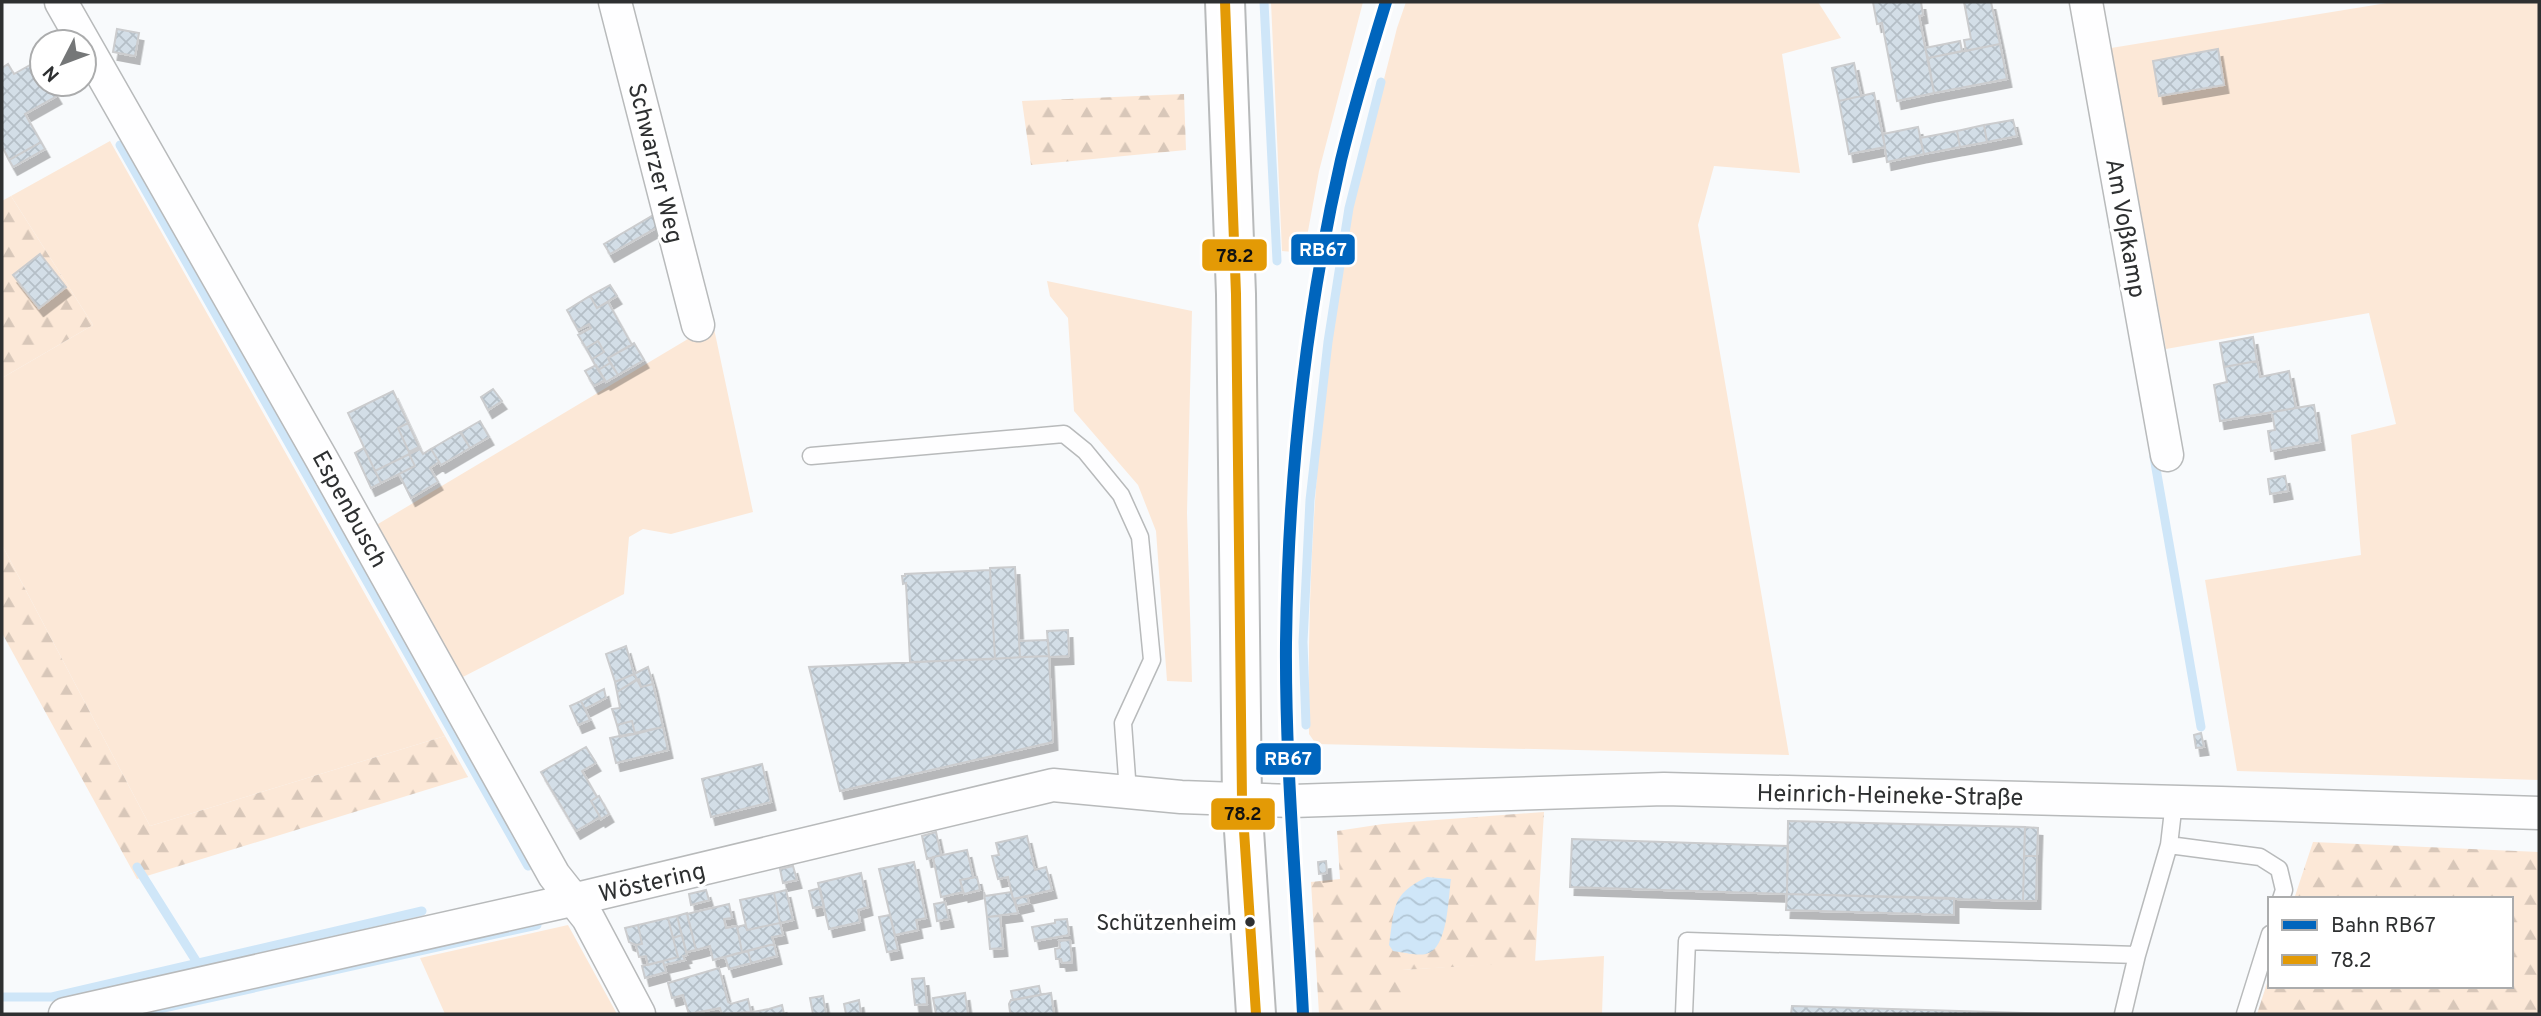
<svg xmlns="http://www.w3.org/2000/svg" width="2541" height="1016" viewBox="0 0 2541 1016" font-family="Overpass,sans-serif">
  <defs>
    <pattern id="forest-firs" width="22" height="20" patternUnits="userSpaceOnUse" patternTransform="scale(1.75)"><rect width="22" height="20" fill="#fce8d7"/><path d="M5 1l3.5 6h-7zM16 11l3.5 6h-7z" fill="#d8c7b9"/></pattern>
    <pattern id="water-waves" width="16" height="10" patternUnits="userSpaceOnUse" patternTransform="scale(1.75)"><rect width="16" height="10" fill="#cfe6f8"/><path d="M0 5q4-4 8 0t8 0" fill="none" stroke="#b2c6d5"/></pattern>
    <pattern id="building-cross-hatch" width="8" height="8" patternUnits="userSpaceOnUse" patternTransform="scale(1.75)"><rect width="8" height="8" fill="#d3dee7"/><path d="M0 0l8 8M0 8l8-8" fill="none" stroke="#b5bfc7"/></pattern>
    <filter id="shadow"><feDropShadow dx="4.5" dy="8" stdDeviation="0" flood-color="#0004"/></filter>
  </defs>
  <rect width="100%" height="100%" fill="#f8fafc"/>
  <!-- grass -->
  <path fill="#fce8d7" d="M1271,2H1363L1319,171L1304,253L1282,251Z
    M1406,2H1818L1841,38L1782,54L1800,173L1714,166L1698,225L1789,755L1316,744L1309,734C1307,587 1315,442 1338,297C1343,267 1347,237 1353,208C1366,147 1382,88 1397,28Z
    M2393,2H2539V780L2237,771L2205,580L2361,555L2351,435L2396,424L2369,313L2166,349L2111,48Z
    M110,141L445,736L150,826L2,545V378L93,325L11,196Z
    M1047,281L1192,311L1187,513L1192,682L1167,681L1156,531L1138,485L1074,411L1068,318L1050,296Z
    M713,324L753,512L671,534L643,529L629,537L624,594L457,680L373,527Z
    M568,925L617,1014H445L420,958Z
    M1604,956L1602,1014H1402V970Z"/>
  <!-- forest -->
  <path fill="url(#forest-firs)" d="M1184,94L1186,150L1031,165L1022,101Z
    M11,196L93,325L2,378V201Z
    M2,545L150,826L445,736L468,777L137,879L2,633Z
    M1544,812L1535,962L1402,970V1014H1319L1311,882L1340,879L1337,831L1383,824Z
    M2313,842L2539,852V1014H2257L2270,974V986H2511V899H2294Z"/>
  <!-- water -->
  <path fill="url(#water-waves)" d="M1427,877L1451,879C1448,899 1448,949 1426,954C1416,956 1403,952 1393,951L1389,945C1395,908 1390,895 1427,877Z"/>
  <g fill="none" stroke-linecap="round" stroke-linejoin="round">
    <!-- stream -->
    <path stroke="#cfe6f8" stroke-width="9" d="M1264,2L1277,261
      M120,145L528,866
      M2154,457L2201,727
      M1306,725L1303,642L1310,500L1328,342L1349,208L1381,82
      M137,867L198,964
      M2,997H52L422,911
      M137,1014L537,925"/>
  </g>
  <!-- building -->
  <path fill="url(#building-cross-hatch)" stroke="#cbccce" stroke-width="2" filter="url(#shadow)" d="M1873,2H1921L1923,15L1919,16L1934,93L1897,101L1882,23L1877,24Z
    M1964,2H1991L2000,44L1966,51L1964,40L1971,39Z
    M117,29L139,33L135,56L113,52Z
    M1960,41L1962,51L1928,58L1925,48Z
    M2000,44L2007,79L1934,93L1928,58Z
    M2218,49L2224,85L2159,96L2153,61Z
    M37,61L42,70V84H50L57,96L25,114L41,142L9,160L2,146V68L8,64L14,74Z
    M1854,63L1861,96L1839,101L1832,68Z
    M1874,93L1885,147L1849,154L1839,101Z
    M2013,120L2017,136L1987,142L1984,125Z
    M1984,125L1987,142L1960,147L1957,131Z
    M1918,127L1924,154L1887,162L1883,134Z
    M1957,131L1960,147L1924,154L1920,138Z
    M41,142L45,149L13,167L9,160Z
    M657,213L663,224L610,254L604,244Z
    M40,254L66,287L39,308L13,275Z
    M610,285L617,296L597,308L590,296Z
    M590,296L597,308L608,302L632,345L608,358L610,363L598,370L592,359L604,352L598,341L586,348L578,335L591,328L589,324L578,330L567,310Z
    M2253,337L2257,361L2224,367L2220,343Z
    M598,341L604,352L592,359L586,348Z
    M634,343L644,360L618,375L608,358Z
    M2257,361L2260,377L2289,371L2296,408L2220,421L2214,385L2227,382L2224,367Z
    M610,363L618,375L606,382L598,370Z
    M596,365L605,380L594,386L585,371Z
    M493,389L502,401L488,410L481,397Z
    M393,391L408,423L398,428L409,452L419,447L420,449L375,471L348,413Z
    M2314,405L2320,442L2271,451L2268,431L2275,430L2272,412Z
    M480,421L489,437L470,448L461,432Z
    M408,423L419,447L409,452L398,428Z
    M460,432L470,448L441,465L431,449Z
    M364,448L381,483L371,488L355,453Z
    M420,449L423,454L431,449L439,462L430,468L438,482L411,498L399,474L415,466L409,454Z
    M409,454L415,466L381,483L375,471Z
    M2285,476L2288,491L2270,494L2268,479Z
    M1015,567L1020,657L995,659L990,568Z
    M990,570L995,659L910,662L906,583L903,584L902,576H905V574Z
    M1068,630L1069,656L1049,657L1047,631Z
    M1048,640L1049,656L1020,657L1019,641Z
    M626,646L634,674L615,682L606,654Z
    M1049,656L1053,742L840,791L809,667Z
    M648,667L653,684L641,687L634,674Z
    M634,674L637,679L617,692L615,682Z
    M639,679L641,687L653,684L663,727L635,734L632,721L617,725L612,709L620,708L617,692Z
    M604,689L606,698L585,709L581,701Z
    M581,701L590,720L578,725L570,706Z
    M632,721L635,734L620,737L617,725Z
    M663,727L668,750L616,763L610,738Z
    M2201,733L2204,747L2196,748L2194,735Z
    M586,747L596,763L582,771L597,797L591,801L600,817L576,831L541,772Z
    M762,764L771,802L711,817L702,779Z
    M599,796L609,814L601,819L591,801Z
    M1788,821L2025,827L2023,901L1787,894Z
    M2025,827L2038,828L2037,856H2024Z
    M936,832L941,855L927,859L922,836Z
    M1027,836L1035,870L1046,867L1052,890L1013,899L1008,877L998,879L992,856L999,855L996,843Z
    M1572,839L1788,846L1787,894L1570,887Z
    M967,850L973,877H977L960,880L963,892L941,897L933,857Z
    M2024,856H2037L2036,901H2023Z
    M1326,861L1327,873L1319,874L1318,862Z
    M914,862L926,918L916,920L918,930L895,935L879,869Z
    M793,866L797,880L783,883L780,869Z
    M861,873L868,907L858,910L860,922L829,929L818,883Z
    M977,877L980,890L964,894L960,880Z
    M820,888L824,906L813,908L809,891Z
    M706,890L709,900L691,905L689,894Z
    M786,890L793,920L780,923L774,893Z
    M984,892L985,896L1011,892L1018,913L987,917Z
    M774,893L780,923L747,930L740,900Z
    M1787,894L1954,898V915L1786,910Z
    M1027,896L1029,903L1016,906L1015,899Z
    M945,902L949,919L937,921L934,904Z
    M729,904L732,918L724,919L726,928L737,926L742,952L713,960L710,946L696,950L687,914Z
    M687,913L696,950L686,952L677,916Z
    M890,915L898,950L887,952L879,917Z
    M677,916L682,935L673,938L668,918Z
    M1000,916L1003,948L990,949L987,917Z
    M668,918L678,957L648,965L646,956L639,957L636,945L642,944L638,925Z
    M1067,919L1069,935L1035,941L1032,927L1055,923V920Z
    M780,923L783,935L772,937L774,944L742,952L737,927L745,925L747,930Z
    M638,925L642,944L636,945L629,942L625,928Z
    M682,935L687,955L683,956L685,960L664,965L663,961L678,957L673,938Z
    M1070,940L1072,962L1062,963L1061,959H1056L1055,949L1060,948L1059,941Z
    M774,944L777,956L751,963L748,951Z
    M748,951L751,963L729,969L725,957Z
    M663,961L666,972L645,978L642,966Z
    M719,968L728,1002L731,1004L748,999L751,1012L722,1014L720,1008L689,1014L683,995L672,998L668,983Z
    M924,978L927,1004L915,1005L912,979Z
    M1039,986L1041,995L1013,1000L1011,991Z
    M965,993L968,1014H936L933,998Z
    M1051,993L1054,1014H1013L1010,1012L1009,1004L1011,1000Z
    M823,996L826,1014H813L810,998Z
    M859,1000L861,1014H846L844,1004Z
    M782,1005L784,1014H741L769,1009Z
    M1792,1006L2060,1014H1791Z"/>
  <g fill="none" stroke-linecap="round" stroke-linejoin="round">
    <defs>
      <path id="service" d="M811,456L1064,434L1085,451L1121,495L1140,537L1152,660L1123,723L1128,792
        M2174,802L2169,845L2260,857L2279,869L2284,890L2281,899
        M1684,1014L1687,941L2137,955
        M2123,1014L2137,955L2169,845
        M2245,1014L2270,934"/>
      <path id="minor" d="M61,2L321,458L554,875L588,918L639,1014
        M615,2L698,325
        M2086,2L2167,455
        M65,1014L572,900L1053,785L1181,797L1292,801L1664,789L2221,803L2539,813"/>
      <path id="secondary" d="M1225,2L1236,294L1242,800L1256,1014"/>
    </defs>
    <!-- service casing -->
    <use href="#service" stroke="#b8babb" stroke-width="19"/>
    <!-- minor casing -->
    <use href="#minor" stroke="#b8babb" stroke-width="35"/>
    <!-- secondary casing -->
    <use href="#secondary" stroke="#b8babb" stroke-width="42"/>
    <!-- service -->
    <use href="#service" stroke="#fefeff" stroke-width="16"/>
    <!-- minor -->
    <use href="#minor" stroke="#fefeff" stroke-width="32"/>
    <!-- secondary -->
    <use href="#secondary" stroke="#fefeff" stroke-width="38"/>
    <defs>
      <path id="bus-1" d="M1225,2L1236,294L1242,800L1256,1014"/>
    </defs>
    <!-- bus-1 casing -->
    <use href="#bus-1" stroke="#fff" stroke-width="16"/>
    <!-- bus-1 -->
    <use href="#bus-1" stroke="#e39a05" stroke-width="10"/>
    <defs>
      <path id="rail-1" d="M1303,1014C1297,892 1285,765 1286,643C1288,481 1305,318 1341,160C1354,107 1370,54 1386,2"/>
    </defs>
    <!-- rail-1 casing -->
    <use href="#rail-1" stroke="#fff" stroke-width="18"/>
    <!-- rail-1 -->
    <use href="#rail-1" stroke="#0065bd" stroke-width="12"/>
  </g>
  <!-- markers -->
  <circle fill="#2e3031" stroke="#fff" stroke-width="2.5" cx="1250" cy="922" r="6"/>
  <g text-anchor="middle" stroke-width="7" stroke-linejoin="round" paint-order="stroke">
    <!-- bus labels -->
    <g font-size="22" fill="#2e3031" stroke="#fff" text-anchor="end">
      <text x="1237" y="930">Schützenheim</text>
    </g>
    <!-- street labels -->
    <g font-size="24" fill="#2e3031" stroke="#fff">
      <text transform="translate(656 163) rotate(76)" y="8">Schwarzer Weg</text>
      <text transform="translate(2126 228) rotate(80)" y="8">Am Voßkamp</text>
      <text transform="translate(350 509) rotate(61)" y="8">Espenbusch</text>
      <text transform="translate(1890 795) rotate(1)" y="8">Heinrich-Heineke-Straße</text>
      <text transform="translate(652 882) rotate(-13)" y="8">Wöstering</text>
    </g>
  </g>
  <g stroke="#fff" stroke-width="2.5">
    <rect x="1290" y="233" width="66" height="33" rx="7" fill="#0065bd"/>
    <rect x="1201" y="238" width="67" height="34" rx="7" fill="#e39a05"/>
    <rect x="1255" y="742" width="67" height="34" rx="7" fill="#0065bd"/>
    <rect x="1210" y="797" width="66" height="34" rx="7" fill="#e39a05"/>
  </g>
  <g font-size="19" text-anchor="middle" font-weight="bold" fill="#fff">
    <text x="1323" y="256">RB67</text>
    <text x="1288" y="765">RB67</text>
  </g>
  <g font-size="19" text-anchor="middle" font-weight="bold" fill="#111">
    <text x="1235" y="262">78.2</text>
    <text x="1243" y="820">78.2</text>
  </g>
  <!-- border -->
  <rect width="2541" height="1016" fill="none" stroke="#2e3031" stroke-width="7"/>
  <!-- legend -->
  <rect x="2268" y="897" width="245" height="91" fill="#ffffff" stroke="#abacad" stroke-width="2"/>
  <rect x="2282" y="920" width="35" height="10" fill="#0065bd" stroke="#abacad" stroke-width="2"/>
  <text x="2331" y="932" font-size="21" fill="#2e3031">Bahn RB67</text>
  <rect x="2282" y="955" width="35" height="10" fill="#e39a05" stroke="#abacad" stroke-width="2"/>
  <text x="2331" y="967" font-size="21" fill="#2e3031">78.2</text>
  <!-- north arrow -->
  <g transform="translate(63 63) rotate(228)"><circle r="33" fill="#ffffff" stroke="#abacad" stroke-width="2"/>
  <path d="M0-5L12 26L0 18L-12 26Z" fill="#757778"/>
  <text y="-10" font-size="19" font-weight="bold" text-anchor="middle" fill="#2e3031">N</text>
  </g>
</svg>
